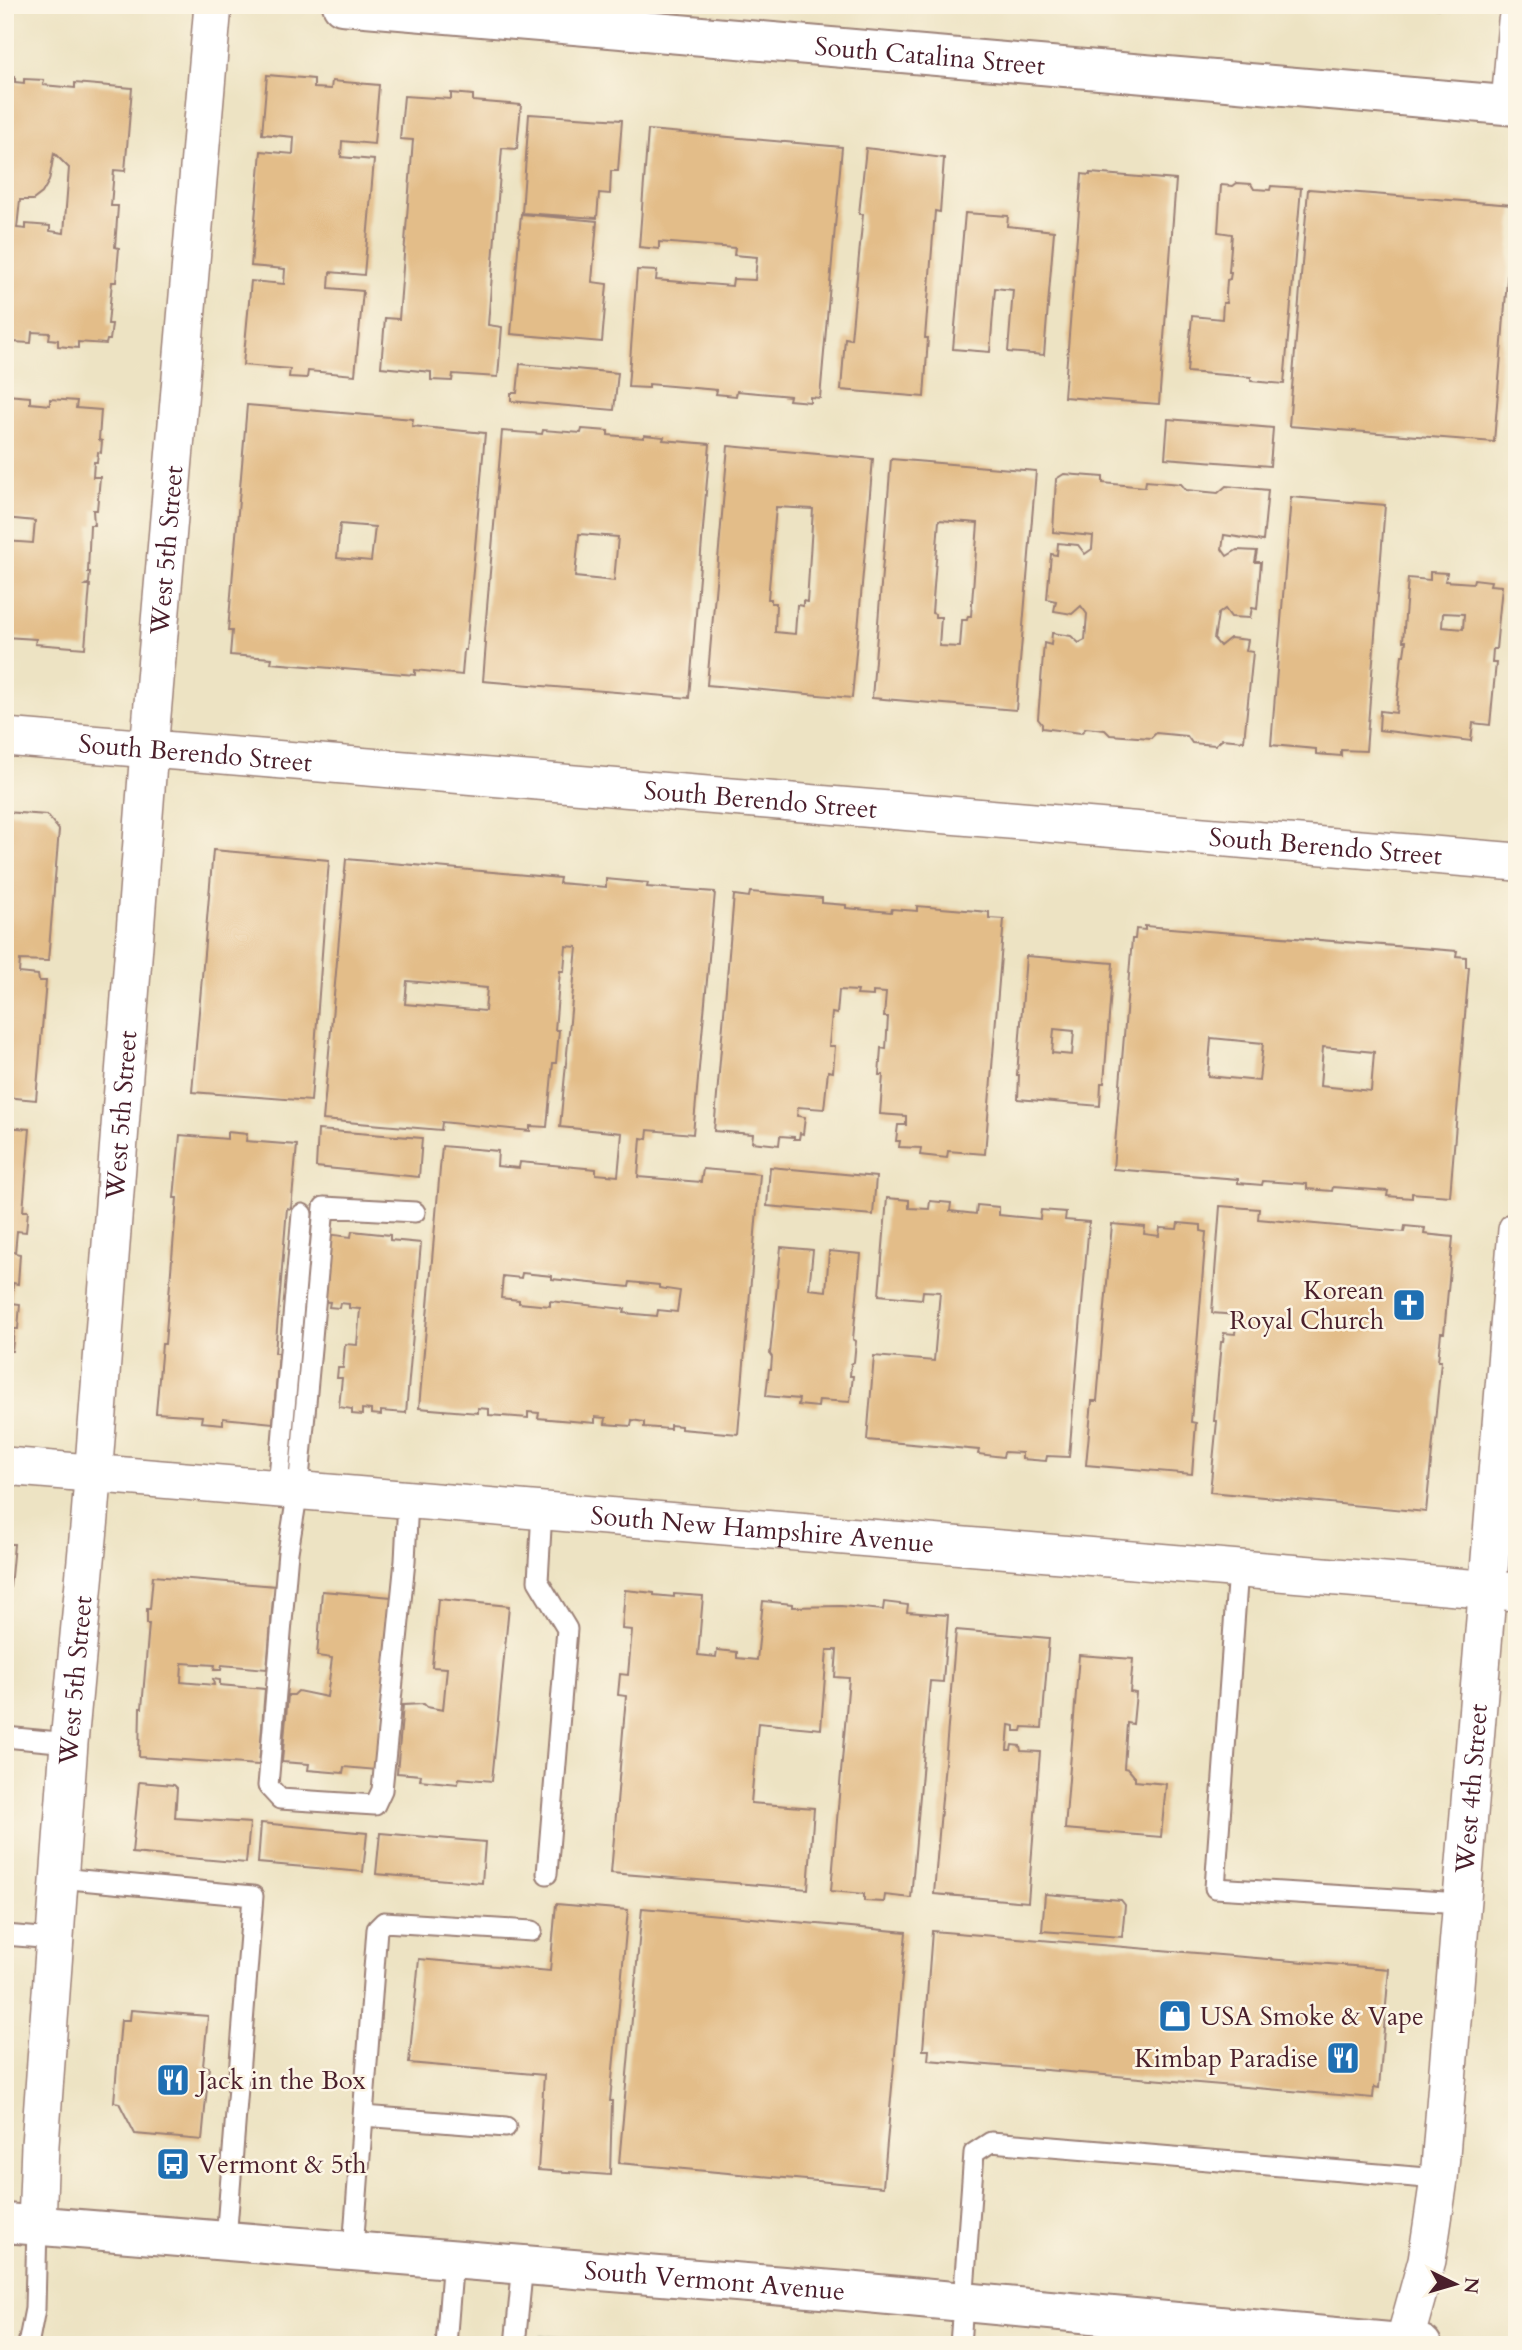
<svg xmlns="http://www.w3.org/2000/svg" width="1522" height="2350" viewBox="0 0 1522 2350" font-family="Cardo,serif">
  <rect width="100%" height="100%" fill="#fcf5e5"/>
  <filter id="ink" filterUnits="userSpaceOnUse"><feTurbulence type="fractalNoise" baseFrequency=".0143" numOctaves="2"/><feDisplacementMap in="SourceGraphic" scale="14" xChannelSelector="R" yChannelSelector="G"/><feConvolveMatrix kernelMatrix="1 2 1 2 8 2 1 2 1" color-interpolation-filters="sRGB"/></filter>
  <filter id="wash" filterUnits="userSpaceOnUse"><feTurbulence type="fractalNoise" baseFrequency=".00686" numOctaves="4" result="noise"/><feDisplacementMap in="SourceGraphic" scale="28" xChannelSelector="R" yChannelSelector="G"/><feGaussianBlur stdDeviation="1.57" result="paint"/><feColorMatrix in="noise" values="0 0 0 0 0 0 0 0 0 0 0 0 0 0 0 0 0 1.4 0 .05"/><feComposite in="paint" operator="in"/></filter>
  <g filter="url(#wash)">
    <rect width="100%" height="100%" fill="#ede3c3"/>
    <!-- green -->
    <path fill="#80d89c" stroke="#657c64" stroke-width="2" d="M541,2336L639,2345H540Z"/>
    <g id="blocks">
      <!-- building -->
      <path fill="#e3bd89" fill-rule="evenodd" d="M1423,5H1446V9L1423,7Z
        M267,75L314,79V88L331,89L332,81L379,85L374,144L342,141L341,157L374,160L364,275L330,272L329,288L363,291L355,375L308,371L307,378L289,377L290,369L243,365L251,281L284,284L285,269L251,266L261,151L293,154L294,137L262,134Z
        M5,77H15V82L24,83V79L44,80L43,85L75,88V83L132,88L125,171L114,170L111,206H118L115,247L119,248L116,282H112L108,324H112L110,340H107L106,344L78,342V348L58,346V340L49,339L50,333L32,332L31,343L12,342V336H5ZM54,153L69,168L64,233L50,231V226L26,224V229L17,228L20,200H33L42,193L49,181Z
        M451,93L473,95V101L521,105L517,149L502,148L488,325L502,327L498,377L453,374L452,381L431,380V372L381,367L385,318L399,319L413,140L400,139L404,96L451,99Z
        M529,114L622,120L618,171H611L610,194L599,193L597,218L522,213Z
        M648,130L842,147L820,398L810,397V402L789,400L790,396L737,391L736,396L716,394L717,390L649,384V388L628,387L637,270L657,271L656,280L732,286L733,279L755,280L757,257L734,255L735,248L659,242V249L639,247Z
        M866,148L944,158L940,212L935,211L925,338H928L924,397L841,390L845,338L851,339L863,214H859Z
        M1090,173L1176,180L1159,404L1064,397L1082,174L1090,175Z
        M1237,183L1251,184L1254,189L1270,190L1271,186L1301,188L1284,384L1251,381V377L1187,372L1192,316L1222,319L1223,303H1227L1226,295L1227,280L1230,279L1231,272H1229L1232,234L1218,232L1221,185L1233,186Z
        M1308,189L1513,205L1494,442L1289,426Z
        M965,213L1008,216L1007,226L1054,231L1044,355L1008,352L1013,290L995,288L990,352L953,349Z
        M521,214L597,221L592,282L607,284L602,342L511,334Z
        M520,364L618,373L614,410L511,401V393H517Z
        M6,395L30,397V403L50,405V399L77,401L76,408L101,410L99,440L102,441L101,453L98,452L97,462H94L93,477H100L97,510H93L94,525H90L88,572H90L89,583L86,585H90L85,648L35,644L36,639L5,637V541L33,543L35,521L5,518Z
        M247,405L413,419L412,426L485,433L466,650H464L462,675L415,670V675L271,663L272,658L230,655L232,631H228ZM340,524L375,527L371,561L337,558Z
        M1168,419L1273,428L1270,466L1165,458Z
        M582,429L608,431V435L644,438V435L664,437L663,440L710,444L689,698L483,681L486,643H484L502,431L542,434L543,430L581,433ZM579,534L618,537L614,581L575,577Z
        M728,446L873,459L852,698L707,685ZM776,507L813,509L807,602L803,601V606L797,605L795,634L775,632L776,603H771V599H768Z
        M891,459L1036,471L1016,710L872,698ZM939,520L978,523L971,616H968L967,620H962L960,647L939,646L941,617H935V614L932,613Z
        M1064,474L1103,477V483L1145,487L1146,481L1181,484L1186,490L1218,493L1226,486L1268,490L1263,541L1224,535L1222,549L1227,556L1237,550L1257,551L1255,562H1261L1257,609L1252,608L1250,618L1231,617L1225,609L1218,614L1214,639L1220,646L1230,638L1248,640L1246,651L1253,652L1244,741L1222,739L1215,745L1192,743L1187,736L1156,733L1151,738L1110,735L1105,730L1086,728L1081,733L1042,728V724L1038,719L1044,643L1051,645L1052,633L1071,636L1079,643L1085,640L1087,614L1081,606L1072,614L1054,611L1056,601L1047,599L1051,554L1057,555L1058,543L1078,545L1085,554L1092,549L1093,536L1053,532L1056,479Z
        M1291,497L1385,505L1366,751L1341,750V756L1316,754V749L1271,745Z
        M1430,572L1447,573L1445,581L1473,583L1474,579L1491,581L1490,585L1502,586L1496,649H1493L1492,663H1496L1490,725L1473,723L1471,741L1379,730L1380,711L1396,713L1402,655H1404L1406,641H1403L1408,578L1430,580ZM1443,613L1464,614L1463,629L1442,627Z
        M5,812L47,815L59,830L48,961L20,960L19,973L38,975L39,981H46L36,1100L5,1097Z
        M213,850L329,860L311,1101L192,1092Z
        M346,859L560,878L559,883L606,887V879L648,883L647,887L715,892L693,1134L648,1130L647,1139L641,1138L638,1177L701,1182L703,1169L760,1174L738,1434L681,1429V1426L670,1425V1429L644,1427V1422L632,1420L631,1426L605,1424L606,1418L595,1417V1423L538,1418L539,1413L528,1412V1418L489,1415V1409L478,1408V1413L419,1408L442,1146L498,1151L497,1166L519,1168L520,1162L596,1169V1174L618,1176L622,1133L560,1127L577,947L566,946L564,971H560L555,1030H559L556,1063H553L547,1127L530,1126V1131L442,1122L441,1130L323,1120ZM407,981L487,988L485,1011L405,1004ZM522,1273L552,1276V1279L629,1287L630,1282L659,1285V1288L680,1291L677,1312L658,1310L657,1316L624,1313L625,1309L550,1301V1306L519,1303V1300L501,1298L503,1276L521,1278Z
        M750,892L822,898V903L846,905V908L891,912L892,909L917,911V906L989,912V918L1004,919L985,1154L948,1151L947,1158L920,1155L921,1148L899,1147L900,1141H896L898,1125H906V1116L880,1114L883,1075H879L881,1048L886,1049L888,1017H884L886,993L873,992V996L857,995L858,991L839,990L837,1014L832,1013L829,1046H835L833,1072L828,1071L824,1109L798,1107L797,1116L805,1117L803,1134L800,1133L799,1139H794V1137L780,1136L779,1145L752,1142L753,1134L714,1131L734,895L749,897Z
        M1145,926L1457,951L1456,956L1466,957V967H1469L1450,1196L1412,1193V1198L1387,1196L1388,1191L1333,1187L1332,1191L1307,1189V1184L1263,1181L1262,1185L1238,1183V1179L1113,1169L1132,939H1135L1136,929L1145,930ZM1211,1038L1263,1043L1259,1081L1208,1076ZM1323,1047L1374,1052L1371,1091L1320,1086Z
        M1026,956L1113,963L1104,1083H1101L1100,1106L1018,1099L1019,1075H1017ZM1054,1029L1074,1031L1072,1055L1052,1053Z
        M5,1127L30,1129L23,1211H28L26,1232L17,1231L15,1253L20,1254L18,1284L13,1283L12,1303L20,1304L18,1329H14L12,1351H8L7,1363H5Z
        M318,1130L422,1138L419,1177L316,1167Z
        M227,1132L247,1134L246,1141L297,1145L291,1209L287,1208L275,1353H279L273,1423L223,1418V1424L201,1422L202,1416L156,1413L162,1344H165L177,1198H174L180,1135L227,1139Z
        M770,1167L876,1177L873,1215L767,1206Z
        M887,1198L909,1200V1208L929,1209L930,1201L951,1203L950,1211L976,1214L977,1205L999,1207V1215L1040,1219L1041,1210L1066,1212L1065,1220L1089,1222L1069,1457L1047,1456L1046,1461L1022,1459V1453L1004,1452L1003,1457L978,1454L979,1450L867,1440L874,1356L934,1361L940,1292L923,1291L922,1299L879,1295Z
        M1220,1206L1259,1209L1258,1219L1404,1232L1405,1226L1425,1228L1424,1234L1453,1237L1444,1333H1441L1438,1361H1441L1426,1512L1210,1492L1217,1421H1214L1221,1342H1223L1224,1333L1235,1334L1237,1315L1212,1313Z
        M1178,1223L1201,1225V1231L1206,1232L1191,1422L1196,1423L1192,1474L1086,1465L1092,1401H1097L1112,1224L1145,1227L1144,1234L1159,1236L1160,1228L1177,1229Z
        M352,1231L390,1235V1240L421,1243L406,1413L381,1411V1415L371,1414V1410L362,1409V1415L352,1414V1409L339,1407L342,1378H337L338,1368H343L345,1344L357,1345L360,1309L349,1308V1304L340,1303L339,1308L329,1307L330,1302L320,1301L326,1234L351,1237Z
        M781,1247L813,1250L809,1289L826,1291L829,1251L861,1254L853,1339L856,1341L854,1362L851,1364L850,1376H853L850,1402L819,1400L818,1407L798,1405L799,1399L766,1396L769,1369H771L772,1357L770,1354Z
        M5,1544H14L7,1620H5Z
        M153,1576L276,1586L275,1598H273L267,1669L222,1665L221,1670H214L215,1665L182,1663L181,1682L214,1685L213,1679L220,1680V1685L265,1689L259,1765L139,1757L140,1708H142L149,1624H147V1609H150Z
        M625,1590L654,1593V1595L674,1597V1594L703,1596L698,1655L716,1657L717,1650L737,1652V1658L757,1660L763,1601L792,1604V1607L841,1606L883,1610L884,1602L908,1605L907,1612L948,1615L943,1682L930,1681L911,1898L885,1895L884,1902L864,1901V1894L831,1891L849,1678L835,1677L837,1650H827L821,1729L758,1723L751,1803L814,1808L808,1889L611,1873L626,1696L618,1695L620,1674L628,1675L632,1630L622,1629Z
        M322,1591L392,1597L377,1770L344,1767L343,1773L308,1770L309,1764L282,1762L288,1695H294L298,1691L327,1697L332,1658L317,1656Z
        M438,1599L509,1606L492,1781L459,1778L458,1784L420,1780L421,1775L397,1773L403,1705L424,1704L427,1707L443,1710L447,1668L432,1667Z
        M956,1630L1049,1638L1042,1728L1023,1727L1022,1731H1015V1726L1009,1725L1007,1750H1011L1012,1745L1020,1746L1021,1751L1040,1752L1028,1902L934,1894Z
        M1079,1655L1133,1659L1130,1692L1136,1693L1133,1724L1127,1723L1124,1768L1128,1769L1135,1777V1781L1166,1784L1161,1837L1065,1829Z
        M139,1782L174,1785L177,1788L175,1818L250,1823L246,1863L132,1853Z
        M261,1823L367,1833L363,1872L258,1863Z
        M380,1833L485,1842L482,1883L376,1874Z
        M1513,1868H1517V1909L1510,1908Z
        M1045,1894L1121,1900L1125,1905L1122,1937L1042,1931Z
        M556,1904L628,1910L610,2101H612L610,2175L538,2170L544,2075L409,2063L419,1959L550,1971Z
        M642,1908L906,1932L883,2187L619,2163Z
        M932,1931L1389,1969L1379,2088L1374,2087L1373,2098L928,2060L929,2050H923Z
        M131,2010L208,2016L203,2066L209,2067L202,2140L135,2134L119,2103L114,2102L121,2020H130Z"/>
    </g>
  </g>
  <g filter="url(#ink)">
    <use href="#blocks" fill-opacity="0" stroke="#9c8177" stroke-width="2"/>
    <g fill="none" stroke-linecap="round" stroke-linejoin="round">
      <defs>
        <path id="lane" d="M278,1488L302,1214
          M408,1500L405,1561L382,1790L375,1805L280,1799L268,1786L288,1552L298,1490L324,1207L415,1212
          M542,1511L538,1581L567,1629L547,1874
          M1238,1569L1215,1888L1461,1903
          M5,1737L69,1743
          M59,1878L253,1896L226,2240
          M5,1935L54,1939
          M506,2127L363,2116L377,1929L384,1922L532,1931
          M353,2249L363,2116
          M28,2345L35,2309L37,2225
          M446,2345L453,2258
          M515,2345L523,2264
          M960,2345L974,2153L991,2142L1439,2179
          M1122,2345L1123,2316"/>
        <g id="street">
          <path d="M1510,105L1517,21"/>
          <path id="s1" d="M5,737L1517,862"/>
          <path id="s2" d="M5,1466L1517,1592"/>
          <path id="s3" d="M37,2225L40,2145L69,1743L90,1517L149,750L213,5"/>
          <path id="s4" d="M1404,2343L1427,2260L1439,2179L1517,1230"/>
        </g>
        <g id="secondary">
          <path id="s5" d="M342,5L1517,106"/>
        </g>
        <g id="primary">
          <path id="s6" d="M5,2223L846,2291L1422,2345"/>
        </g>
      </defs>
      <!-- lane casing -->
      <use href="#lane" stroke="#9c8177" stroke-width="23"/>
      <!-- street casing -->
      <use href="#street" stroke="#9c8177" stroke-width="40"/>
      <!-- secondary casing -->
      <use href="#secondary" stroke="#9c8177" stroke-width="42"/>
      <!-- primary casing -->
      <use href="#primary" stroke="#9c8177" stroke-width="42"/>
      <!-- lane -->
      <use href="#lane" stroke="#fff" stroke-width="19"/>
      <!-- street -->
      <use href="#street" stroke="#fff" stroke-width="37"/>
      <!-- secondary -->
      <use href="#secondary" stroke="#fff" stroke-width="38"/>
      <!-- primary -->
      <use href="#primary" stroke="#fff" stroke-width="38"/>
    </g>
  </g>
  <!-- icons -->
  <defs>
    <symbol id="church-square" viewBox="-11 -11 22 22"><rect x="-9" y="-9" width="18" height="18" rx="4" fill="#1f6fb2" stroke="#fcf5e5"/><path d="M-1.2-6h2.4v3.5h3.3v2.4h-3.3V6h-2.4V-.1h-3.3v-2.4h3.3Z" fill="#fff"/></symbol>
    <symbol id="shop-square" viewBox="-11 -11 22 22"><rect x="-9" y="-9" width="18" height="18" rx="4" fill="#1f6fb2" stroke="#fcf5e5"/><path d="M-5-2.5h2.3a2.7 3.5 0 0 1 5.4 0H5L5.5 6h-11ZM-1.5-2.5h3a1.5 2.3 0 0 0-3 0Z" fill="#fff"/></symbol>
    <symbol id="restaurant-square" viewBox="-11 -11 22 22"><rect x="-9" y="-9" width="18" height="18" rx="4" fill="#1f6fb2" stroke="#fcf5e5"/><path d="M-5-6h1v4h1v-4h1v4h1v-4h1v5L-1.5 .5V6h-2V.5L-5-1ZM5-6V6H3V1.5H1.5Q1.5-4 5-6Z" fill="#fff"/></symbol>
    <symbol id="bus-square" viewBox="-11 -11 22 22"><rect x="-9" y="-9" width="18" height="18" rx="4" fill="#1f6fb2" stroke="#fcf5e5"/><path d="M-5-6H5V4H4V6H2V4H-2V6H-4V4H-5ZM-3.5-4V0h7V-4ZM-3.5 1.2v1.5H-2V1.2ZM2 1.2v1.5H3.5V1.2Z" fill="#fff"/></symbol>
  </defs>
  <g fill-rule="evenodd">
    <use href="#church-square" x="1390" y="1286" width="38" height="38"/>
    <use href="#shop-square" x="1156" y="1997" width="38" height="38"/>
    <use href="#restaurant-square" x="1324" y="2039" width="38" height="38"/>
    <use href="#restaurant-square" x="154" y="2061" width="38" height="38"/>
    <use href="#bus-square" x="154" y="2145" width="38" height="38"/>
  </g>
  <g text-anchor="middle" stroke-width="5" stroke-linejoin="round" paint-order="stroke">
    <!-- street labels -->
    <g font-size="26" fill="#4a1f2b" stroke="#fcf5e5">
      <text dy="9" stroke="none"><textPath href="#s5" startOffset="590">South Catalina Street</textPath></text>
      <text dy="9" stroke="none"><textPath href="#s3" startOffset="1680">West 5th Street</textPath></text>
      <text dy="9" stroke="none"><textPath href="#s1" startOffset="191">South Berendo Street</textPath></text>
      <text dy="9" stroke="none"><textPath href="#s1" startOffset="758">South Berendo Street</textPath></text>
      <text dy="9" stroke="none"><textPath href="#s1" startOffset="1325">South Berendo Street</textPath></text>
      <text dy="9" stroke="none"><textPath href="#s3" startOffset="1113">West 5th Street</textPath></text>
      <text dy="9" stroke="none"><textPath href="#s2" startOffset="760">South New Hampshire Avenue</textPath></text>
      <text dy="9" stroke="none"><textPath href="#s3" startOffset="546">West 5th Street</textPath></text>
      <text dy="9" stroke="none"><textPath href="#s4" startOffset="560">West 4th Street</textPath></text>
      <text dy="9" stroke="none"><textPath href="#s6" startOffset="712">South Vermont Avenue</textPath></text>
    </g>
    <!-- poi labels -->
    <g font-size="26" fill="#4a1f2b" stroke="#fcf5e5" text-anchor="start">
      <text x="1384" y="1299" text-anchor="end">Korean<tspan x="1384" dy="30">Royal Church</tspan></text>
      <text x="1200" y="2025">USA Smoke &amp; Vape</text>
      <text x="1318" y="2067" text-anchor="end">Kimbap Paradise</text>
      <text x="198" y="2089">Jack in the Box</text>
      <text x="198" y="2173">Vermont &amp; 5th</text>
    </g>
  </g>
  <!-- margin -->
  <rect width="1522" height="2350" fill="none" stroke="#fcf5e5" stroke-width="28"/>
  <!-- north arrow -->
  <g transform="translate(1455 2284) rotate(95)" stroke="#fcf5e5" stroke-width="5" paint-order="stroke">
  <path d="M0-5L12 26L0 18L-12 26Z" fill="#4a1f2b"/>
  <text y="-10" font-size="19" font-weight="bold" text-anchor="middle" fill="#4a1f2b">N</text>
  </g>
</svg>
